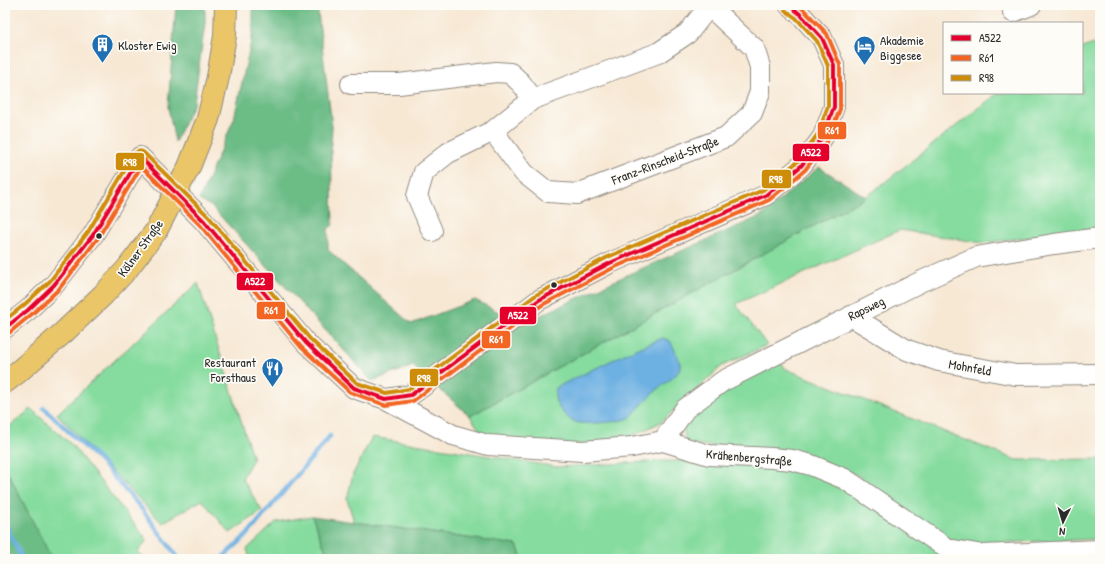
<svg xmlns="http://www.w3.org/2000/svg" width="1105" height="564" viewBox="0 0 1105 564" font-family="'Patrick Hand',sans-serif">
  <rect width="100%" height="100%" fill="#fdfcf7"/>
  <filter id="ink" filterUnits="userSpaceOnUse"><feTurbulence type="fractalNoise" baseFrequency=".025" numOctaves="2"/><feDisplacementMap in="SourceGraphic" scale="8" xChannelSelector="R" yChannelSelector="G"/><feConvolveMatrix kernelMatrix="1 2 1 2 8 2 1 2 1" color-interpolation-filters="sRGB"/></filter>
  <filter id="wash" filterUnits="userSpaceOnUse"><feTurbulence type="fractalNoise" baseFrequency=".012" numOctaves="4" result="noise"/><feDisplacementMap in="SourceGraphic" scale="16" xChannelSelector="R" yChannelSelector="G"/><feGaussianBlur stdDeviation="0.9" result="paint"/><feColorMatrix in="noise" values="0 0 0 0 0 0 0 0 0 0 0 0 0 0 0 0 0 1.4 0 .05"/><feComposite in="paint" operator="in"/></filter>
  <g filter="url(#wash)">
    <rect width="100%" height="100%" fill="#f7e8d4"/>
    <!-- green -->
    <path fill="#86dc9f" stroke="#588465" d="M1100,42V228L983,243L900,230L736,304L767,345L722,366L661,422L622,441L566,445L484,437L470,416L866,197L998,93H1082V48Z
      M198,283L253,459L242,478L262,511L230,533L202,500L162,523L57,414Z
      M781,363L786,369L1016,460L1100,459V539L962,544L939,535L857,475L817,459L686,443L683,426L696,410L744,379Z
      M31,409L72,445L147,540L138,552L144,559H52L9,475L5,471V430Z
      M372,437L557,467L662,461L759,462L809,472L842,485L958,559H522L517,545L354,522L347,499L353,474Z
      M312,516L329,559H250L247,549L276,522Z"/>
    <!-- forest -->
    <path fill="#6cbc86" stroke="#4c7458" d="M176,5H205V23L194,103L175,142L168,107Z
      M253,5H317L332,126L331,147L333,225L328,229V250L411,324L475,300L522,324L627,275L761,216L819,167L866,197L470,416L413,366L372,381L211,206L199,200L234,119L253,32Z
      M5,471L9,475L52,559H5Z
      M312,516L517,545L522,559H329Z"/>
    <!-- water -->
    <path fill="#6db0e2" stroke="#4c6e86" d="M663,338L670,341C673,347 681,360 680,367C680,375 663,384 657,390C649,397 642,404 635,412C634,414 631,417 629,418C623,422 588,424 580,423C566,421 549,401 557,387L629,352Z"/>
    <g fill="none" stroke-linecap="round" stroke-linejoin="round">
      <!-- stream -->
      <path stroke="#6db0e2" stroke-width="4.5" d="M44,408L99,460L141,508L179,559
        M5,520L9,532L22,559
        M221,559L248,534L330,436"/>
    </g>
  </g>
  <g filter="url(#ink)">
    <g fill="none" stroke-linecap="round" stroke-linejoin="round">
      <defs>
        <path id="minor" d="M1013,12L1031,5
          M351,84H399L496,72L510,73L521,83L533,99
          M493,131L524,173L548,192L577,194L726,137L752,113L760,92V67L754,48L709,6
          M432,231L417,196L424,172L448,153L493,131L533,99L658,53L688,33L710,5
          M851,316L907,350L939,361L1016,375L1100,374
          M5,328L28,310L54,285L93,235L140,157L204,221L306,343L354,388L386,399L453,435L488,445L582,451L632,447L663,441L709,455L772,458L792,460L811,465L845,479L948,549L983,555L1100,550
          M386,399L411,395L539,300L610,263L766,195L801,166L823,137L834,107V65L822,38L800,14L789,5
          M663,441L685,409L723,381L922,281L976,257L1054,244L1100,238"/>
        <path id="major" d="M189,167L208,119L218,77L225,36L226,5
          M5,382L18,372L63,333L104,294L127,269L156,231"/>
      </defs>
      <!-- minor casing -->
      <use href="#minor" stroke="#918a80" stroke-width="22"/>
      <!-- major casing -->
      <use href="#major" stroke="#918a80" stroke-width="24"/>
      <!-- minor -->
      <use href="#minor" stroke="#fff" stroke-width="20"/>
      <!-- major -->
      <use href="#major" stroke="#eac669" stroke-width="22"/>
      <defs>
        <path id="major-bridge" d="M156,231L189,167"/>
      </defs>
      <!-- major-bridge casing -->
      <use href="#major-bridge" stroke="#918a80" stroke-width="24" stroke-linecap="butt"/>
      <!-- major-bridge -->
      <use href="#major-bridge" stroke="#eac669" stroke-width="22"/>
      <defs>
        <path id="bus-1" d="M140,157L204,221L306,343L354,388L386,399L411,395L539,300L610,263L766,195L801,166L823,137L834,107V65L822,38L800,14L789,5
          M5,328L28,310L54,285L93,235L140,157"/>
        <path id="bus-2" d="M136,161L200,225L301,347L350,392L385,405L413,401L542,305L613,268L769,200L805,170L828,140L840,109V65L827,34L804,10L798,5
          M9,333L32,314L59,289L98,238L145,160"/>
        <path id="bus-3" d="M5,320L24,305L50,281L88,232L135,153C138,151 141,150 144,153L209,217L310,339L357,383L387,393L409,389L536,295L608,257L763,190L797,162L818,134L828,106V66L817,41L796,18L785,10"/>
      </defs>
      <!-- bus-1 casing -->
      <use href="#bus-1" stroke="#fdfcf7" stroke-width="7"/>
      <!-- bus-2 casing -->
      <use href="#bus-2" stroke="#fdfcf7" stroke-width="7"/>
      <!-- bus-3 casing -->
      <use href="#bus-3" stroke="#fdfcf7" stroke-width="7"/>
      <!-- bus-1 -->
      <use href="#bus-1" stroke="#e4002b" stroke-width="4"/>
      <!-- bus-2 -->
      <use href="#bus-2" stroke="#f26522" stroke-width="4"/>
      <!-- bus-3 -->
      <use href="#bus-3" stroke="#ce8d09" stroke-width="4"/>
    </g>
  </g>
  <!-- icons -->
  <defs>
    <symbol id="building-pin" viewBox="-11 -11 22 30"><path d="M0 17L-7.5 6A9.5 9.5 0 1 1 7.5 6Z" fill="#1f6fb2" stroke="#fdfcf7"/><path d="M-4-6H4V6H1V3H-1V6H-4ZM-2.5-4.3h1.7v1.8h-1.7ZM.8-4.3h1.7v1.8H.8ZM-2.5-1h1.7V.8h-1.7ZM.8-1h1.7V.8H.8Z" fill="#fff"/></symbol>
    <symbol id="hotel-pin" viewBox="-11 -11 22 30"><path d="M0 17L-7.5 6A9.5 9.5 0 1 1 7.5 6Z" fill="#1f6fb2" stroke="#fdfcf7"/><path d="M-6-4.5h1.5V1H6V5H4.5V3h-9V5H-6ZM-4 0a1.8 1.8 0 1 1 3.6 0ZM.5 0V-2.5h3Q6-2.5 6 0Z" fill="#fff"/></symbol>
    <symbol id="restaurant-pin" viewBox="-11 -11 22 30"><path d="M0 17L-7.5 6A9.5 9.5 0 1 1 7.5 6Z" fill="#1f6fb2" stroke="#fdfcf7"/><path d="M-5-6h1v4h1v-4h1v4h1v-4h1v5L-1.5 .5V6h-2V.5L-5-1ZM5-6V6H3V1.5H1.5Q1.5-4 5-6Z" fill="#fff"/></symbol>
  </defs>
  <g fill-rule="evenodd">
    <use href="#building-pin" x="90" y="32" width="25" height="34"/>
    <use href="#hotel-pin" x="852" y="34" width="25" height="34"/>
    <use href="#restaurant-pin" x="260" y="356" width="25" height="34"/>
  </g>
  <!-- markers -->
  <g fill="#2b2b2b" stroke="#fdfcf7" stroke-width="1.5">
    <circle cx="99" cy="236" r="3.5"/>
    <circle cx="554" cy="285" r="3.5"/>
  </g>
  <g text-anchor="middle" stroke-width="3.5" stroke-linejoin="round" paint-order="stroke">
    <!-- poi labels -->
    <g font-size="13" fill="#2b2b2b" stroke="#fdfcf7" text-anchor="start">
      <text x="880" y="45">Akademie<tspan x="880" dy="15">Biggesee</tspan></text>
      <text x="118" y="50">Kloster Ewig</text>
      <text x="256" y="367" text-anchor="end">Restaurant<tspan x="256" dy="15">Forsthaus</tspan></text>
    </g>
    <!-- street labels -->
    <g font-size="13" fill="#2b2b2b" stroke="#fdfcf7">
      <text transform="translate(665 160) rotate(-21)" y="5">Franz-Rinscheid-Straße</text>
      <text transform="translate(140 248) rotate(-54)" y="5">Kölner Straße</text>
      <text transform="translate(866 308) rotate(-26)" y="5">Rapsweg</text>
      <text transform="translate(970 367) rotate(10)" y="5">Mohnfeld</text>
      <text transform="translate(749 457) rotate(5)" y="5">Krähenbergstraße</text>
    </g>
  </g>
  <g stroke="#fdfcf7" stroke-width="1.5">
    <rect x="817" y="121" width="30" height="19" rx="4" fill="#f26522"/>
    <rect x="792" y="143" width="38" height="19" rx="4" fill="#e4002b"/>
    <rect x="115" y="152" width="30" height="19" rx="4" fill="#ce8d09"/>
    <rect x="761" y="169" width="31" height="20" rx="4" fill="#ce8d09"/>
    <rect x="236" y="272" width="38" height="19" rx="4" fill="#e4002b"/>
    <rect x="256" y="301" width="30" height="19" rx="4" fill="#f26522"/>
    <rect x="499" y="306" width="38" height="19" rx="4" fill="#e4002b"/>
    <rect x="481" y="330" width="30" height="19" rx="4" fill="#f26522"/>
    <rect x="409" y="368" width="30" height="19" rx="4" fill="#ce8d09"/>
  </g>
  <g font-size="11" text-anchor="middle" font-weight="bold" fill="#fff">
    <text x="832" y="134">R61</text>
    <text x="811" y="156">A522</text>
    <text x="130" y="166">R98</text>
    <text x="776" y="183">R98</text>
    <text x="255" y="285">A522</text>
    <text x="271" y="314">R61</text>
    <text x="518" y="319">A522</text>
    <text x="496" y="343">R61</text>
    <text x="424" y="382">R98</text>
  </g>
  <!-- margin -->
  <rect width="1105" height="564" fill="none" stroke="#fdfcf7" stroke-width="20"/>
  <!-- legend -->
  <rect x="943" y="22" width="140" height="72" fill="#fdfcf7" stroke="#a9a8a5"/>
  <rect x="951" y="35" width="20" height="6" fill="#e4002b" stroke="#a9a8a5"/>
  <text x="979" y="42" font-size="12" fill="#2b2b2b">A522</text>
  <rect x="951" y="55" width="20" height="6" fill="#f26522" stroke="#a9a8a5"/>
  <text x="979" y="62" font-size="12" fill="#2b2b2b">R61</text>
  <rect x="951" y="75" width="20" height="6" fill="#ce8d09" stroke="#a9a8a5"/>
  <text x="979" y="82" font-size="12" fill="#2b2b2b">R98</text>
  <!-- north arrow -->
  <g transform="translate(1063 522) rotate(185)" stroke="#fdfcf7" stroke-width="3" paint-order="stroke">
  <path d="M0-3L7 15L0 10L-7 15Z" fill="#2b2b2b"/>
  <text y="-6" font-size="11" font-weight="bold" text-anchor="middle" fill="#2b2b2b">N</text>
  </g>
</svg>
